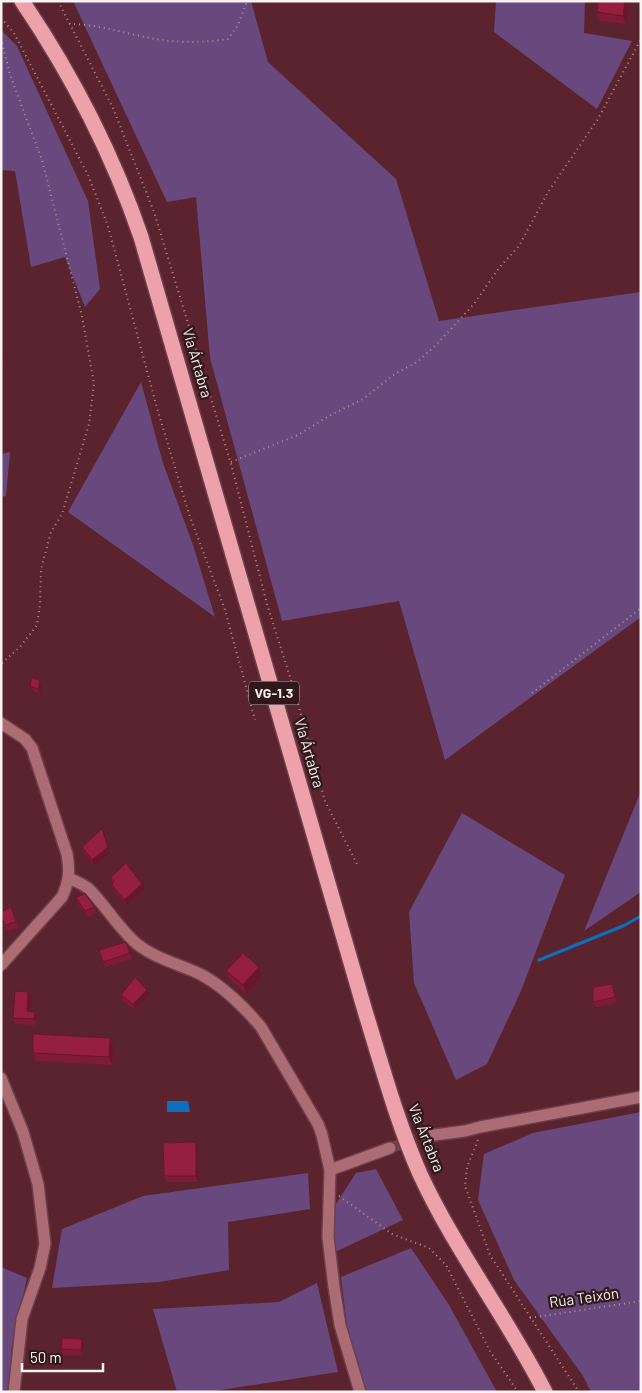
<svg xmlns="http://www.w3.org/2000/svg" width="642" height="1393" viewBox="0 0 642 1393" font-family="Barlow,sans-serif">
  <rect width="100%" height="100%" fill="#5b232d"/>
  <!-- green -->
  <path fill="#69487e" d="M73,1H251L268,62L396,179L439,321L641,292V617L445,760L399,601L282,621L210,358L196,197L167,202Z
    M496,1H585L584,33L632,41L597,109L494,32Z
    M1,30L17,46L88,201L100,289L85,307L65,257L31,267L15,171L1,170Z
    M141,382L163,463L193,545L215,617L68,512Z
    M10,452L6,496L1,497V454Z
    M641,791V892L584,931Z
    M462,813L565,875L521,991L487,1064L456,1080L414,983L409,912Z
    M641,1112V1392H591L583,1376L514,1280L478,1200L484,1154L533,1133Z
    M376,1169L403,1220L333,1253L334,1207L356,1173Z
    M308,1173L310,1209L228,1222L229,1270L159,1282L52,1288L62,1229L143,1196Z
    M411,1248L449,1305L497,1392H367L350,1351L341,1277Z
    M1,1267L27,1278L11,1350V1392H1Z
    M317,1283L338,1372L208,1392H177L153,1309L279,1302Z"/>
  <!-- water -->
  <path fill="#0c6fc2" d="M167,1101H188L190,1112H167Z"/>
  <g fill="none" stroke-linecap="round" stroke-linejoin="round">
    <!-- stream -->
    <path stroke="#0c6fc2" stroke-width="3" d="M539,960L623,926L641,916"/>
    <!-- street-tunnel -->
    <path stroke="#73424b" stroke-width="11" stroke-dasharray="11 5.5" stroke-linecap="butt" d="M390,1148L427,1136"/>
    <defs>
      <path id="street" d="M1,723L25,739L32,748L67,854C70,870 69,882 62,897L1,965
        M69,878C75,881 83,884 89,889C106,906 118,928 137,944C156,959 179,964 200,974C223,986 244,1007 261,1027L318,1124L322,1135L330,1170L328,1237L334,1287L340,1325L360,1392
        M1,1078L23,1132L38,1184L45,1244L40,1268L22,1319L14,1392
        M427,1136L465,1131L480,1127L641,1097
        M330,1170L390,1148"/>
      <path id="highway" d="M22,1C72,75 112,152 141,237L365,1011C382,1066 397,1122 420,1174C455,1250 507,1317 545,1392"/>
    </defs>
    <!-- street casing -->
    <use href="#street" stroke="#6b404a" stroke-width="14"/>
    <!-- highway casing -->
    <use href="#highway" stroke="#6b404a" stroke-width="18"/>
    <!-- path -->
    <path stroke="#af9196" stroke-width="2" stroke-dasharray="1 4" stroke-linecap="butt" d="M58,1L113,108L154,212L231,464L267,604L295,693L325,801L358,866
      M1,18L14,33L88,175L108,226L157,408L189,514L225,610L255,720
      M69,24C97,24 123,33 150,38C175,43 203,43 228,39L238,25L247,1
      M1,38L10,75L42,160L82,316L94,384L89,424L62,514L51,532L41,569L40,605L37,625L20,647L1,664
      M231,462L298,435L329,416L363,399L395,374L417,362L436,345L474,304L499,268L519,246L548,192L598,119L641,39
      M532,693L641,608
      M478,1140L467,1167L465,1186L490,1255L579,1392
      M339,1196L392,1234L429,1248L446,1265L490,1351L518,1392
      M530,1318L641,1301"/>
    <!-- street -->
    <use href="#street" stroke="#ac6c74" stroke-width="11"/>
    <!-- highway -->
    <use href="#highway" stroke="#eda1aa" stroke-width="15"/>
  </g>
  <!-- wall -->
  <path fill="#801b35" d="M625,1L629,9L626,24L600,21L597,12Z
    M1,346L3,351L4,366H1Z
    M40,681L42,686L40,694L33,691L30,686Z
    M82,847L110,853L94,866L84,853Z
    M110,878L145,889L127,905L114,891L112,885L113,884Z
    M76,898L94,907L96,913L88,917L78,904Z
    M11,907L19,928L7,931L1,917Z
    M126,942L132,959L105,967L99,950Z
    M259,967L262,976L246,994L230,980L226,971Z
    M612,984L617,1003L596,1007L593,1002Z
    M147,990L149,995L135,1010L123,1001L121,995Z
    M31,998L30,1012L37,1018L36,1025L15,1024L13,1018Z
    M110,1038L113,1046L112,1065L36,1061L33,1053Z
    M198,1148V1182H166L164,1176Z
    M84,1345L83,1355H63L61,1349Z"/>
  <!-- shaded-wall -->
  <path fill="#68162b" d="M625,1L629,9L626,24L623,16Z
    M1,346L3,351L4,366L2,360Z
    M40,681L42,686L40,694L38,689Z
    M102,829L110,853L94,866L92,860Z
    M142,884L145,889L127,905L124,900Z
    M259,967L262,976L246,994L243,985Z
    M147,990L149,995L135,1010L133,1004Z
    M28,992L31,998L29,1017L27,1011Z
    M35,1012L37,1018L36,1025L34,1019Z
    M110,1038L113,1046L112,1065L109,1057Z
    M196,1142L198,1148V1182L196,1176Z
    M82,1339L84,1345L83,1355L81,1350Z"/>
  <!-- building -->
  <path fill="#951f3e" stroke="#68162b" d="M598,1H625L623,16L597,12Z
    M32,677L40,681L38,689L30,686Z
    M102,829L108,847L92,860L82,847Z
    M126,863L142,884L124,900L112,885L114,881L110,878Z
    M85,893L94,907L85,911L76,898Z
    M11,907L16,922L5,925L1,916V912Z
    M126,942L130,953L103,962L99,950Z
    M243,953L259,967L243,985L226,971Z
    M135,977L147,990L133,1004L121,995Z
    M612,984L615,997L593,1002V987Z
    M15,991L28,992L27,1011L35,1012L34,1019L13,1018Z
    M33,1034L110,1038L109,1057L33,1053Z
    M196,1142V1176H164L163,1143Z
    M62,1338L82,1339L81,1350L61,1349Z"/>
  <g text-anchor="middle" stroke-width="4.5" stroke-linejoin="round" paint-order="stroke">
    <!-- shield labels -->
    <rect fill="#30171a" stroke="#bdb1b2" stroke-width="1" x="249" y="681.5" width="50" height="23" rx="4"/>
    <g font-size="14" font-weight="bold" fill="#faf3f3">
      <text x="274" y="698">VG-1.3</text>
    </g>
    <!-- street labels -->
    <g font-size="15" fill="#faf3f3" stroke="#30171a">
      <text transform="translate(197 363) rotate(74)" y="5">Vía Ártabra</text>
      <text transform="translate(309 753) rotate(74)" y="5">Vía Ártabra</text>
      <text transform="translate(426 1138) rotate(68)" y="5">Vía Ártabra</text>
      <text transform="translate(584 1298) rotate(-8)" y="5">Rúa Teixón</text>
    </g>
  </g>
  <!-- border -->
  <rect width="642" height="1393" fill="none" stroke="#faf3f3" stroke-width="5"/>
  <!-- scale -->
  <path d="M22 1363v8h81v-8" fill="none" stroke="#faf3f3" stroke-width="2.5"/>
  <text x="30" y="1363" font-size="15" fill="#faf3f3" stroke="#30171a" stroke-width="4" paint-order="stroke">50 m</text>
</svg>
